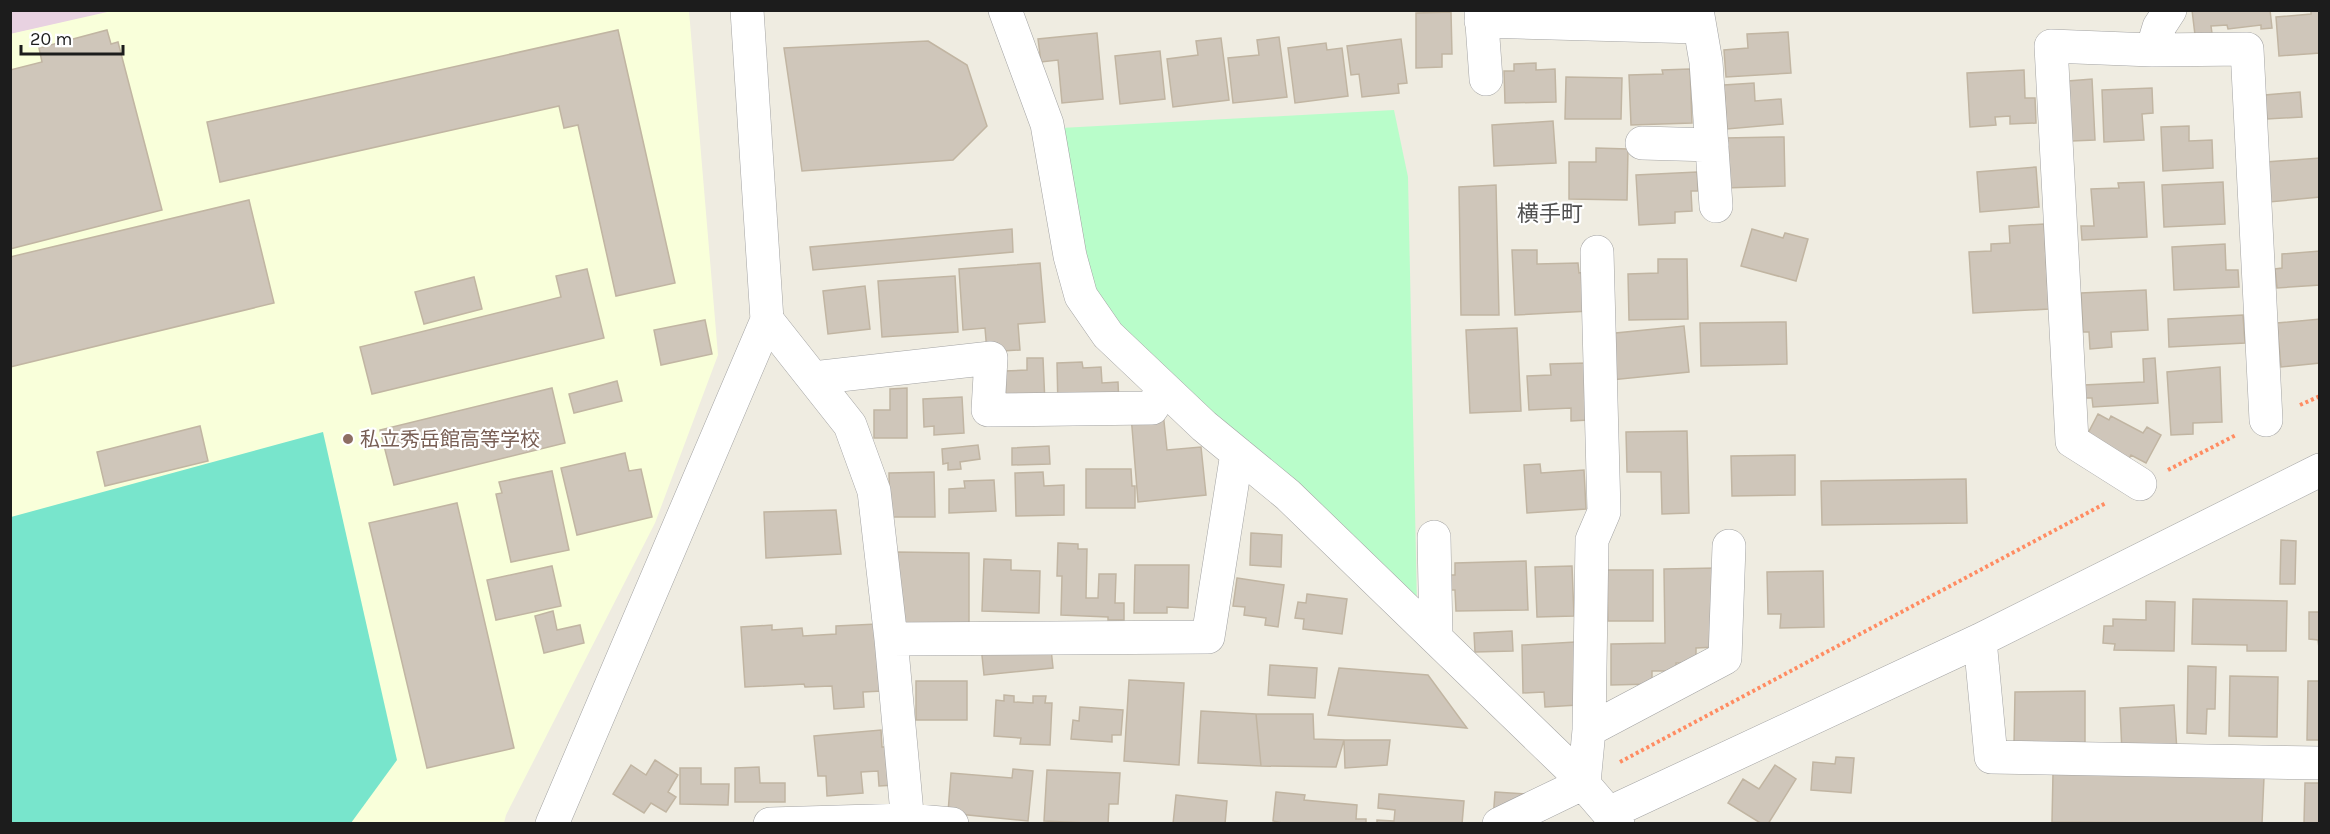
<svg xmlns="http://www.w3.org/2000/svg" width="2330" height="834" viewBox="0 0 2330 834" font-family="Karla,'Noto Sans JP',sans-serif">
  <rect width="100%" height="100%" fill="#efece1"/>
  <!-- industrial -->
  <path fill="#e8d2e1" d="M11,10L116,11L11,34Z"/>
  <!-- education -->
  <path fill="#f9ffda" d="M116,10L689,11L718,355L655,523L506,815L504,823H11L10,34Z"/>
  <!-- park -->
  <path fill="#b9fdca" d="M1394,110L1408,177L1417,605L1101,324L1061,128Z"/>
  <!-- pitch -->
  <path fill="#78e5cc" d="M323,432L397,760L351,823H11V517Z"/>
  <!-- building -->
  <path fill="#cfc6ba" stroke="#c1b5a2" stroke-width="1.5" d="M2192,10H2270L2272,28L2261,29V25L2228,29L2227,25L2211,26L2212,33L2195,35Z
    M2311,10H2320V53L2279,56L2276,17L2311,14Z
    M1451,12L1452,54H1442V67L1416,68V13Z
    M107,30L111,44L118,42L162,210L10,249V70L42,62L39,48Z
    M618,30L675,283L616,296L578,125L564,128L559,106L220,182L207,122Z
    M1788,32L1791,73L1726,77L1724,50L1748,48L1747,34Z
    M1097,33L1103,99L1062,103L1058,60L1041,62L1038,39Z
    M1279,37L1287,97L1233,103L1228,58L1259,55L1257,40Z
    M1221,38L1229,100L1173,107L1167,59L1198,55L1196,41Z
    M1401,39L1407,83L1398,84L1399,93L1362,97L1359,74L1351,75L1347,46Z
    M928,41L967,65L987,126L953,160L802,171L784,48Z
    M1326,43L1327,50L1342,48L1348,96L1295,103L1288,48Z
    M1160,51L1165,99L1120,104L1115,56Z
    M1536,63V70L1555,69L1556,102L1505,103L1504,71H1514V64Z
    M1690,69L1692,123L1631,125L1629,75L1663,74L1662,70Z
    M2024,70L2025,98H2035L2036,123L2010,124V116L1995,117L1996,125L1970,127L1967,73Z
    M1566,77L1622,78L1621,119H1565Z
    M2092,79L2095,140L2072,141L2068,81Z
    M1754,83L1755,101L1781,99L1783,124L1727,129L1724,85Z
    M2152,88L2153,113L2142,114L2144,140L2104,142L2102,90Z
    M2300,92L2302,117L2267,119L2265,95Z
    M1553,121L1556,163L1494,166L1492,125Z
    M2189,126V141L2212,140L2213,168L2163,171L2161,127Z
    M1784,137L1785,186L1724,188V138Z
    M1596,148L1628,149L1627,200L1569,199V162H1596Z
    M2320,158V197L2269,202L2266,162Z
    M2036,167L2039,207L1980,212L1977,172Z
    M1697,172L1698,191H1691L1692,211L1675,212V223L1639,225L1636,175Z
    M2144,182L2147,237L2082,240L2081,226H2094L2091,189L2119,188L2118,183Z
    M2223,182L2225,224L2164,227L2162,185Z
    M1496,185L1499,315H1461L1459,187Z
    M249,200L274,303L10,367V257Z
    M2044,224L2049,309L1973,313L1969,252L1991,251V244L2010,243L2009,226Z
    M1012,229L1013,252L813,270L810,247Z
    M1752,229L1783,238L1785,233L1808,239L1796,281L1741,266Z
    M2225,244L2226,270H2238L2239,287L2174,290L2172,247Z
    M1512,250H1537V264L1578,263L1579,273L1588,272L1590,311L1515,315Z
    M2320,251V285L2277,288L2275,269L2282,268V254Z
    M1658,259H1687L1688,319L1629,320L1628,274L1658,273Z
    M1040,263L1045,322L1018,324L1020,350L987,352L985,328L963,330L959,269Z
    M587,269L604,338L372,394L360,347L561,297L556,276Z
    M955,276L958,332L882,337L878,281Z
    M474,277L482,309L424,324L415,292Z
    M865,286L870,329L828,334L823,291Z
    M2146,290L2148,330L2111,332L2112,347L2090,349L2089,332H2083L2081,293Z
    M2243,315L2245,343L2169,347L2168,319Z
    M2320,319V363L2281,367L2277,323Z
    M705,320L712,354L661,365L654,330Z
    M1786,322L1787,364L1701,366L1700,323Z
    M1684,326L1689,372L1611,380L1606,334Z
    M1517,328L1521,411L1470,413L1466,330Z
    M1027,358H1043L1045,404L1006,405L1005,371L1027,370Z
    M2155,358L2158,403L2093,407L2092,398H2084V385L2144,382L2143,359Z
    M1082,362L1083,368L1101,367L1102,383L1118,382L1119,406L1058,407L1057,363Z
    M1587,363L1589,420L1571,421V408L1529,410L1527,376L1551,375L1550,364Z
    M2220,367L2222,422L2193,423V434L2171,435L2167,372Z
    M617,381L622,401L574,413L569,394Z
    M552,388L565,443L394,485L380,430Z
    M907,388V438H874V410H890V389Z
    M962,397L964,433L934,435V426L924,427L923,399Z
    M1163,412L1167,450L1201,447L1206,495L1138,502L1131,415Z
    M2098,414L2109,420L2111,416L2143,433L2147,427L2161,435L2146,463L2131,455L2128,461L2085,439Z
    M200,426L208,461L105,486L97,452Z
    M1687,431L1689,513L1662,514L1661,472H1627L1626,432Z
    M978,445L980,459L960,462L961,469L948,470V463L943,464L942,449Z
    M1049,446L1050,464L1012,465V448Z
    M625,453L629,471L641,469L652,517L577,535L561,468Z
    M1795,455V495L1732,496L1731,456Z
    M1540,464L1541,473L1584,470L1586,509L1527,513L1524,465Z
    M1086,469H1131L1132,486H1135V508H1086Z
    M552,471L569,550L511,562L496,494L502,493L499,482Z
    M934,472L935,517H890L889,473Z
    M1043,472L1044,486L1064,485V515L1016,516L1015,473Z
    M1966,479L1967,523L1822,525L1821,481Z
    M994,480L996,511L949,513V489L965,488L964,481Z
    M457,503L514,748L427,768L369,523Z
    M836,510L841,554L766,558L764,512Z
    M1251,533L1282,535L1281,567L1250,565Z
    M2281,540L2296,541L2295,584H2280Z
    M1058,543L1078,544V549H1087L1086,598H1098L1099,574H1116L1115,603H1124V620H1108V617L1061,615L1062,576H1057Z
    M896,552L969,553V626L903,625Z
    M984,559L1011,560V570L1040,571L1039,613L982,611Z
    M1526,561L1528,610L1456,611L1455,590H1448V575H1455V563Z
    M1135,565H1189L1188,608L1167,607V613H1134Z
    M552,566L561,606L496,620L487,580Z
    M1572,566L1574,616L1537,617L1535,567Z
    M1716,568L1717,647L1696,648V663H1676V671H1652V684L1611,685V644L1665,643L1664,569Z
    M1607,570H1653V621H1608Z
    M1823,571L1824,627L1780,628L1781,614H1768L1767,572Z
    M1237,578L1284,585L1278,627L1265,625L1266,618L1244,615L1245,607L1233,606Z
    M1307,594L1347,599L1342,634L1303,629L1304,619L1295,618L1298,602L1306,603Z
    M2193,599L2287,601L2286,651H2247V645L2192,644Z
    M2146,601L2175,602L2174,651L2114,650L2115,644L2103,643L2104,626H2113V619L2146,620Z
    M553,611L557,630L580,625L584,643L544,653L535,616Z
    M2309,612H2320V656L2318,640L2309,639Z
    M877,624L882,691L863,692L864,707L834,709L832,686L805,687L804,684L745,687L741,627L772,625V630L802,628L803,636L836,634V626Z
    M1512,631L1513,651L1475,652L1474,633Z
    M1050,639L1053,668L984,675L981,646Z
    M1575,642L1578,705L1545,707L1544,692L1523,693L1522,645Z
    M1270,665L1317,668L1315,698L1268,695Z
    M2188,666L2216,667L2215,709H2207L2206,734L2187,733Z
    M1339,668L1428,675L1467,728L1328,715Z
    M2230,676L2278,677L2277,737L2229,736Z
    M1129,680L1184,683L1179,765L1124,761Z
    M916,681H967V720H916Z
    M2308,681H2320V740H2307Z
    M2085,691V745H2014L2015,692Z
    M1004,695L1014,696V702L1033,703V696H1046L1045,703H1052L1050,745L1020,744L1021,738L994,736L996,700L1004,701Z
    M2174,705L2177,751L2122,753L2120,708Z
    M1080,707L1123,710L1121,735H1112V742L1071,739L1073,720L1079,721Z
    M1201,711L1256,714L1261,766L1198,763Z
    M1256,714H1313L1314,739L1344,740L1336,767L1261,766Z
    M881,730L882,747H892L896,785L879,786L878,771L861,772L863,793L827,796L826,776H818L814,736Z
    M1344,740H1390L1387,765L1345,768Z
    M1836,757L1854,758L1851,793L1811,790L1813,762L1835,764Z
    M655,760L678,775L668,792L676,797L666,812L651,803L644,813L613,794L631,765L646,775Z
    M1775,765L1796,779L1768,824H1762L1728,803L1743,779L1759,789Z
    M759,767L760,783H785V802H735V768Z
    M680,768H701V784H729L728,805L680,804Z
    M1013,769L1033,771L1028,821L948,813L951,773L1012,778Z
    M1047,770L1120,773L1118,804H1109L1108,824L1044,821Z
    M2053,773L2264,777L2262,824L2052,822Z
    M2305,783H2320V824H2304Z
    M1276,792L1305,795L1304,800L1357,805L1356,819H1366V824H1287L1273,821Z
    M1495,792L1526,794L1493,820Z
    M1379,794L1464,801L1462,824H1377V820L1394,821L1395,810L1378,808Z
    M1176,795L1227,801L1225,824H1173Z"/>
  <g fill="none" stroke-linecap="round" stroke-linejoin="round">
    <defs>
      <path id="minor" d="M1005,10L1047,124L1070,256L1081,296L1108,335L1204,426L1288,495L1568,766L1618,824
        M1481,10L1486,79
        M1697,10L1706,62L1716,206
        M1481,21L1698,27
        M2152,50L2159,27L2170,10
        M1642,143L1712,145
        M767,320L850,425L874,491L891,639L908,824
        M813,378L991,358L988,410L1152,408L1163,388
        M2140,484L2072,441L2051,46L2152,50L2247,49L2266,420
        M1434,537L1436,638
        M891,639L1208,637L1237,453
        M1980,640L1991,757L2320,763
        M1589,730L1725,658L1729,546
        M1609,813L1980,640L2320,470
        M770,824L907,820L952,824
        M1499,824L1584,783L1589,730L1592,540L1604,512L1597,252"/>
      <path id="tertiary" d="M552,824L767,320L747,10"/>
    </defs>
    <!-- minor casing -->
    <use href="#minor" stroke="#a3a3a3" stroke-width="34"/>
    <!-- tertiary casing -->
    <use href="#tertiary" stroke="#a3a3a3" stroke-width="34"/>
    <!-- path -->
    <path stroke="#ff8c62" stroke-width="4" stroke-dasharray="3 3" stroke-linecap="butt" d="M2300,405L2320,396
      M2168,470L2236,435
      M1620,762L2106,503"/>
    <!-- minor -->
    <use href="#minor" stroke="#fff" stroke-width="33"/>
    <!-- tertiary -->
    <use href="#tertiary" stroke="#fff" stroke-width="33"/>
  </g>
  <!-- markers -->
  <circle fill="#8d6e63" stroke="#fff" stroke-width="2" cx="348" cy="439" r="6"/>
  <g text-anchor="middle" stroke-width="4.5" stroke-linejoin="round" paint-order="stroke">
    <!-- education labels -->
    <g font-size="20" fill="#785e54" stroke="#fff" text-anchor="start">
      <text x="360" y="446">私立秀岳館高等学校</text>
    </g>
    <!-- quarter labels -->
    <g font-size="22" fill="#4f4f4f" stroke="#fff">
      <text x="1550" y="221">横手町</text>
    </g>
  </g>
  <!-- border -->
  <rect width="2330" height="834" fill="none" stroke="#1c1c1c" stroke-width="24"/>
  <!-- scale -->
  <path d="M21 45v9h102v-9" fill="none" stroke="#1c1c1c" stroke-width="3"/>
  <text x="30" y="45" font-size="18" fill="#1c1c1c" stroke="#ffffff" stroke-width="4.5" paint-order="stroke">20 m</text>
</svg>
